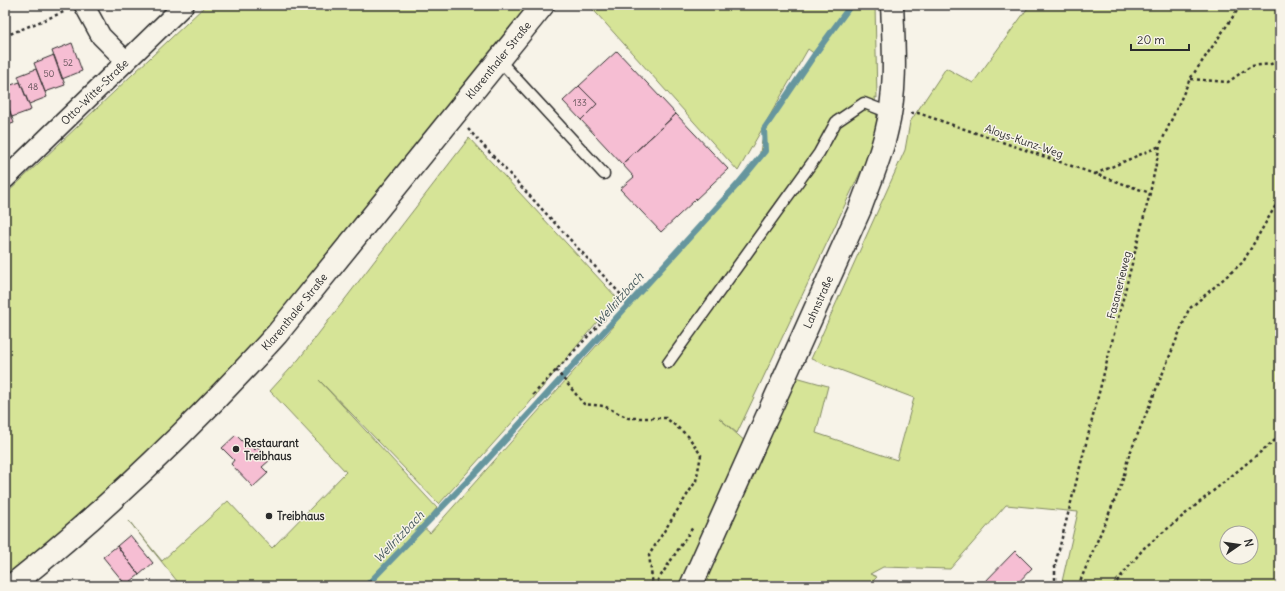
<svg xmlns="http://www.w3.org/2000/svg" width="1285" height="591" viewBox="0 0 1285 591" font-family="Delius,sans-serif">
  <rect width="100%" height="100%" fill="#f7f3e8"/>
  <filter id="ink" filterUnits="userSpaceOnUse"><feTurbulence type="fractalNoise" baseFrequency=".025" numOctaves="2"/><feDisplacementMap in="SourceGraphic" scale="8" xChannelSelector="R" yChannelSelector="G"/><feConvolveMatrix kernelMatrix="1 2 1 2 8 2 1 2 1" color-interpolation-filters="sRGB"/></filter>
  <g filter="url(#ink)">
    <!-- green -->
    <path fill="#d6e497" stroke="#808861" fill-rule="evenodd" d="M206,5H530L281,313L234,366L186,418L61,532L5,578V195Z
      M589,5H875L877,98L875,97L878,135L737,433L719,418L748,444L689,586H181L129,521L162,561L228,501L272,548L346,472L270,391L299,359L469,138L617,298L526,407L439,504L319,380L437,508L422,526L430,533L614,326L611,324L759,158L764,129L816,55L808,49L738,171Z
      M1030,5H1280V586H1061L1078,512L1006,505L950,569L883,567L870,574L877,577L868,586H704L725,526L796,377L828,386L816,433L897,460L914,398L811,359L905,150L910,122L946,68L973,83ZM1227,533H1251V557H1227Z"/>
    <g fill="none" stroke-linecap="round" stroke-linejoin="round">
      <!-- stream -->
      <path stroke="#66969e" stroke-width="6" d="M366,586L478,470L738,184L765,151L764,129L815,54L851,5"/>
    </g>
    <!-- building -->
    <path fill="#f6bed3" stroke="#2b2b2b" d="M72,43L82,71L62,79L52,51Z
      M617,51L676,114L622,164L581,120L597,104L579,86Z
      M54,55L65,85L45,92L34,63Z
      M36,69L47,97L29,104L18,76Z
      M20,82L31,110L12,117L5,98V87Z
      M579,86L597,104L581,120L563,101Z
      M5,98L14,123L5,126Z
      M676,114L728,169L661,232L620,189L634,177L622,164Z
      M236,435L247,446L249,444L255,450L258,447L270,460L262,467L268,473L253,487L231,464L234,460L222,448Z
      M130,535L153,563L139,575L117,546Z
      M117,546L139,575L126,585L103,557Z
      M1015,551L1032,568L1015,586H981Z"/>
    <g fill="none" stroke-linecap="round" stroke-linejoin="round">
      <defs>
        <path id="service" d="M499,60L604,174
          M668,363L819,153L836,122L864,103L890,113"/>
        <g id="minor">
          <path d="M84,5L101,36L126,61"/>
          <path id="s1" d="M5,179L184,5"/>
        </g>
        <g id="tertiary">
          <path id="s2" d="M691,586L860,209C869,184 880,159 886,133C897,92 894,48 892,5"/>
        </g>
        <g id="secondary">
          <path id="s3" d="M11,586C107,510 195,424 277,334L543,5"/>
        </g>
      </defs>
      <!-- service casing -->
      <use href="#service" stroke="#2b2b2b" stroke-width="13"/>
      <!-- minor casing -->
      <use href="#minor" stroke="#2b2b2b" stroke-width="22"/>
      <!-- tertiary casing -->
      <use href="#tertiary" stroke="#2b2b2b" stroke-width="25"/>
      <!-- secondary casing -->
      <use href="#secondary" stroke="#2b2b2b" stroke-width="25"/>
      <!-- path -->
      <path stroke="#2b2b2b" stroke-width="2.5" stroke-dasharray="3 3" stroke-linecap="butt" d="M5,36L66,11
        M1191,79L1228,82L1251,66L1271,64L1280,60
        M911,113H918L1150,193
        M468,129L624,298L531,397
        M1095,174L1160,146
        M556,370L584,404L604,406L628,418H666L688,436L701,455L696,481L649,555L653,586
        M654,586L693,527
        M1055,586V565L1150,193L1160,145L1190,79L1241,5
        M1078,586L1122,483L1128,458L1189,309L1243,262L1280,198
        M1113,586L1144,548L1280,436"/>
      <!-- service -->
      <use href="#service" stroke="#f7f3e8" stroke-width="10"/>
      <!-- minor -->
      <use href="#minor" stroke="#f7f3e8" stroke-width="19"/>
      <!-- tertiary -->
      <use href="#tertiary" stroke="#f7f3e8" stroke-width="22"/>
      <!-- secondary -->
      <use href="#secondary" stroke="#f7f3e8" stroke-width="22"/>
    </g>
  </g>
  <!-- markers -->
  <g fill="#2b2b2b" stroke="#f7f3e8" stroke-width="1.5">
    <circle cx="236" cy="449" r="4"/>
    <circle cx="269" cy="516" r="4"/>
  </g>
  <g text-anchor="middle" stroke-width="3" stroke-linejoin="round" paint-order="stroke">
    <!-- number labels -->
    <g font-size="9" fill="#5e5055">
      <text x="68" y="66">52</text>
      <text x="49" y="77">50</text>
      <text x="33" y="90">48</text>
      <text x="580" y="106">133</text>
    </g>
    <!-- street labels -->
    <g font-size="11" fill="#2b2b2b" stroke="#f7f3e8">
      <text dy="4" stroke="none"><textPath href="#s3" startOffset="719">Klarenthaler Straße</textPath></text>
      <text dy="4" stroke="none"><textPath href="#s1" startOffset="125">Otto-Witte-Straße</textPath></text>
      <text transform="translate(1024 141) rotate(19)" y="4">Aloys-Kunz-Weg</text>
      <text transform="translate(1119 285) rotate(-76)" y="4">Fasanerieweg</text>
      <text dy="4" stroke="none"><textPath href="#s2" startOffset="311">Lahnstraße</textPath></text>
      <text dy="4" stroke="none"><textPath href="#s3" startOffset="395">Klarenthaler Straße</textPath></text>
    </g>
    <!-- poi labels -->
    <g font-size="11" font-weight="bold" fill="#2b2b2b" stroke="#f7f3e8" text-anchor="start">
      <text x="244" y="447">Restaurant<tspan x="244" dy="13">Treibhaus</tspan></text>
      <text x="277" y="520">Treibhaus</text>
    </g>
    <!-- water labels -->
    <g font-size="12" font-style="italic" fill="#44585b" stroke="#f7f3e8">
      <text transform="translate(619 299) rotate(-48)" y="4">Wellritzbach</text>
      <text transform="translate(399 537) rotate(-46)" y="4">Wellritzbach</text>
    </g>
  </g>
  <!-- margin -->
  <rect width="1285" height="591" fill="none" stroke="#f7f3e8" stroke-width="20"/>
  <rect x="10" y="10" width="1265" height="571" fill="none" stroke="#2b2b2b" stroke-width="1.5" filter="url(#ink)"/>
  <!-- north arrow -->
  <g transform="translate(1239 545) rotate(77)"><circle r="19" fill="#f7f3e8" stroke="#a5a39c"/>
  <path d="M0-3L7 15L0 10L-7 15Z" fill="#2b2b2b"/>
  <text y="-6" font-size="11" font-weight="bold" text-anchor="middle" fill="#2b2b2b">N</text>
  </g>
  <!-- scale -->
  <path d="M1131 44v6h58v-6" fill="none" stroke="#2b2b2b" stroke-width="2"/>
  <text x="1137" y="44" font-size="12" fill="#2b2b2b" stroke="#f7f3e8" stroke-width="3" paint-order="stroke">20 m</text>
</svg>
